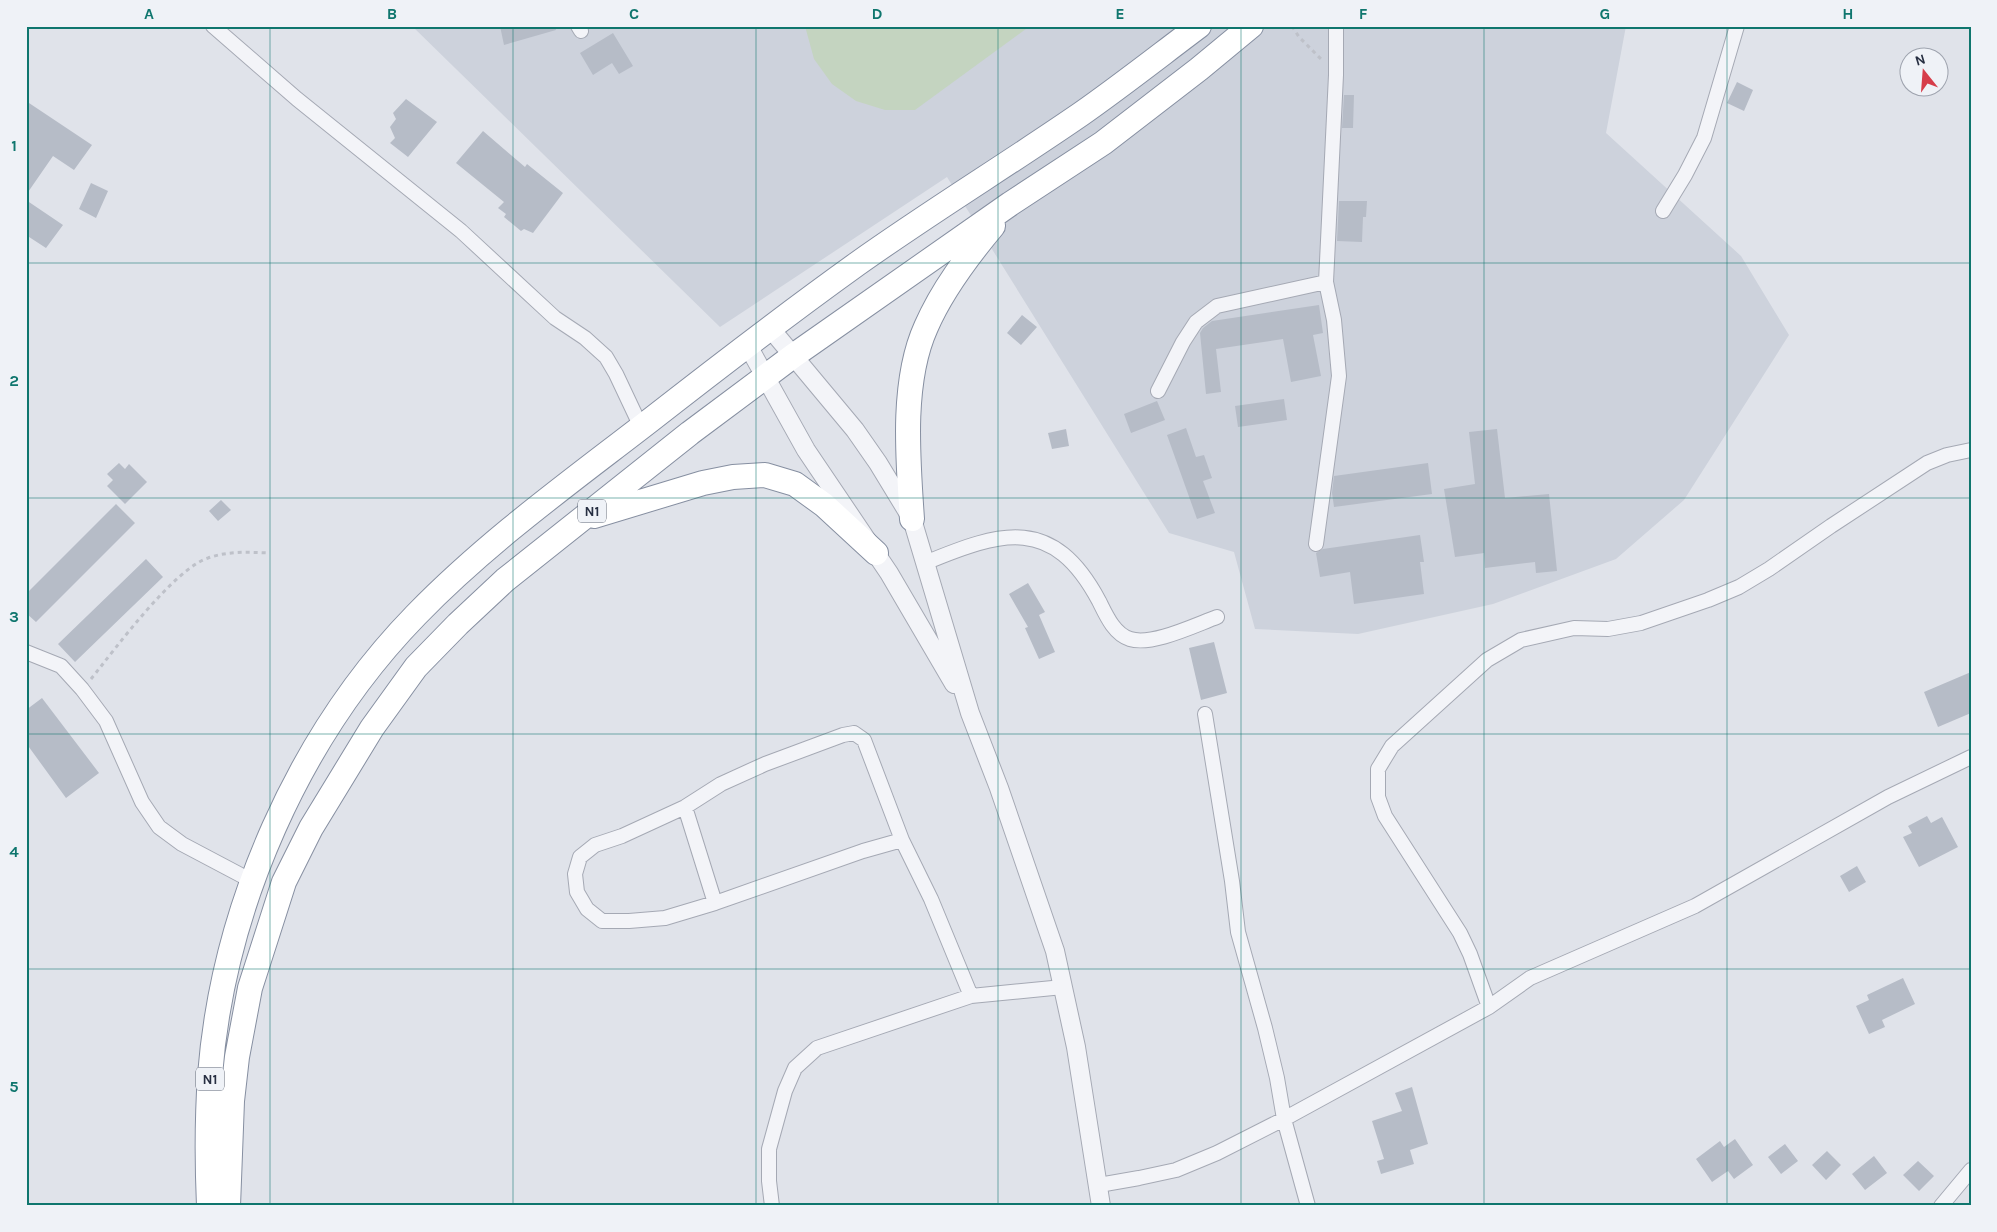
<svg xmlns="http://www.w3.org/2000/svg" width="1997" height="1232" viewBox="0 0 1997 1232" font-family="Karla,sans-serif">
  <rect width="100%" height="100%" fill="#e0e3ea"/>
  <!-- built -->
  <path fill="#cdd2dc" d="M412,26H1626L1606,133L1741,256L1789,335L1684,500L1616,559L1493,604L1358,634L1255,629L1234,552L1169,533L947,177L720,327Z"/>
  <!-- green -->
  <path fill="#c4d4c0" d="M805,26H1030L915,110H885L856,101L832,84L814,59Z"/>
  <!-- building -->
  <path fill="#b6bcc7" d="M500,26H555L556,30L504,45Z
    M613,33L633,66L619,74L612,63L593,75L580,53Z
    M1737,82L1753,90L1744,111L1727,103Z
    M1344,95H1354L1353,128H1342Z
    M406,99L437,122L408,157L390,143L395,138L390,127L396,119L393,113Z
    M26,101L92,145L74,170L53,156L26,195Z
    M483,131L525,167L527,164L563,193L533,233L524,229L521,231L504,217L506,214L498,208L504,202L456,163Z
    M91,183L108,191L96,218L79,209Z
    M26,200L63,225L46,248L26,235Z
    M1339,201H1367L1366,217H1363L1362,242L1337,241Z
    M1319,305L1323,333L1313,335L1321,376L1291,382L1283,339L1216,349L1221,392L1206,394L1200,333L1203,328L1212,321Z
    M1022,315L1037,327L1021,345L1007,333Z
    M1284,399L1287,420L1238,427L1235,406Z
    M1157,401L1165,420L1131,433L1124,414Z
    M1186,428L1196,457L1204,455L1212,478L1203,481L1215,513L1197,519L1167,435Z
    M1066,429L1069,446L1052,449L1048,433Z
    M1497,429L1505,498L1549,494L1557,571L1536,573L1535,562L1485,568L1484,553L1455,557L1444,489L1475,484L1469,432Z
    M119,463L125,469L129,464L147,482L125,504L107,486L113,480L107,474Z
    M1428,463L1432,494L1334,507L1332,493L1334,476Z
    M221,500L231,510L218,521L209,511Z
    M116,504L135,523L36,622L26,613V594Z
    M1420,535L1424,562H1420L1424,594L1354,604L1350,572L1320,577L1316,553L1323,549Z
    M146,559L163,577L75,662L58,644Z
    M1028,583L1045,612L1039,615L1055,652L1039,659L1025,628L1028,627L1009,594Z
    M1214,642L1227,693L1201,700L1189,648Z
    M1971,672V713L1938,727L1924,692Z
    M42,698L99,773L66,798L26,743V710Z
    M1927,816L1931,823L1942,817L1958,847L1919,867L1903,837L1912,833L1908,826Z
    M1857,866L1866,882L1849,892L1840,876Z
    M1903,978L1915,1004L1882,1020L1885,1027L1869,1034L1856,1006L1869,1000L1867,995Z
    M1412,1087L1428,1144L1410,1150L1414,1164L1381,1174L1377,1161L1384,1159L1372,1121L1402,1111L1395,1093Z
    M1735,1139L1753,1165L1734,1179L1728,1171L1712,1182L1696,1159L1720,1141L1724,1147Z
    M1785,1144L1798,1161L1781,1174L1768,1157Z
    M1827,1151L1841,1165L1826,1180L1812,1165Z
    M1874,1156L1887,1173L1865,1190L1852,1174Z
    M1918,1161L1934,1176L1919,1191L1903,1175Z"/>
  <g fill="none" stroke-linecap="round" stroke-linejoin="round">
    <defs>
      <path id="minor" d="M213,26L297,99L461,231L555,318L585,338L606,357L616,374L641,427
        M578,26L581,31
        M1663,211L1685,175L1704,138L1737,26
        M1158,391L1183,342L1196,322L1217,306L1326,282L1336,75V26
        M1316,544L1339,376L1334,320L1326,282
        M925,563C1002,531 1053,515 1099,601C1106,615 1114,634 1130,639C1152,646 1195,625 1217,617
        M26,652L61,666L82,689L106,721L142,802L159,827L182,844L252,881
        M1205,714L1232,881L1238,932L1265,1028L1277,1078L1284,1119L1308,1206
        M685,807L715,903
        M902,840L864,740L854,733L843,735L765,764L721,784L685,807L622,836L595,845L580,857L575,874L577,892L587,909L602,921H629L665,918L715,903L863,851L902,840L931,899L971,996
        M1489,1007L1470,954L1460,933L1385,816L1378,797V769L1392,746L1487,660L1521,640L1574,628L1608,629L1641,623L1708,600L1739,587L1769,569L1831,526L1927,463L1947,455L1971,450
        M1099,1185L1139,1178L1176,1170L1217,1153L1284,1119L1489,1007L1530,978L1695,906L1888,797L1971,757
        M772,1206L769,1181V1149L785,1091L795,1068L817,1048L971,996L1063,987
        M1941,1206L1971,1170"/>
      <path id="tertiary" d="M770,328L855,430L878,463L912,519L970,713L999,788L1055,951L1076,1047L1101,1206
        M747,344L806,450L889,573L954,684"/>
      <path id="trunk" d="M594,516L703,483L733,477L765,475L795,484L824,505L876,553
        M912,519C908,460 901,382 926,327C942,290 967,257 993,226
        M209,1206C207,1162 207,1119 210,1075C223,908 299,735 416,615C487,542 569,483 648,422C717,368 786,315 857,264C930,212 1007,165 1081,114C1121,86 1159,56 1199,26
        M228,1206L232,1101L237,1057L250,988L284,882L311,828L372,728L416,667L458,624L505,580L690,433L793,356L1010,204L1103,143L1199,69L1251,26"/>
    </defs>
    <!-- minor casing -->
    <use href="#minor" stroke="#a5a9b4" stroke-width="16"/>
    <!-- tertiary casing -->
    <use href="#tertiary" stroke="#a5a9b4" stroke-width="20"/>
    <!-- trunk casing -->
    <use href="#trunk" stroke="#868fa1" stroke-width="26"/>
    <!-- path -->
    <path stroke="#bec1c9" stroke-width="3" stroke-dasharray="4 4" stroke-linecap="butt" d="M1292,26L1299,37L1322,60
      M91,679C115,649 174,569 208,558C228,551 248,552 269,553"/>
    <!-- minor -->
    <use href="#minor" stroke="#f3f4f8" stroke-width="14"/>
    <!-- tertiary -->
    <use href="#tertiary" stroke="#f3f4f8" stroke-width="18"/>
    <!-- trunk -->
    <use href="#trunk" stroke="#fff" stroke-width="24"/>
  </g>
  <!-- grid -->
  <path fill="none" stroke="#0f766e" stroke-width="1" stroke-opacity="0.55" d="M270,26V1206M513,26V1206M756,26V1206M998,26V1206M1241,26V1206M1484,26V1206M1727,26V1206M26,263H1971M26,498H1971M26,734H1971M26,969H1971"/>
  <g text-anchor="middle" stroke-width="5" stroke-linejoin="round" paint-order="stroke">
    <!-- shield labels -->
    <g fill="#eff2f7" stroke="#636a78" stroke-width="1">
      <rect x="578" y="499.5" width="28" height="23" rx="4"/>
      <rect x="196" y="1067.5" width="28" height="23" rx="4"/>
    </g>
    <g font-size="14" font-weight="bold" fill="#272f42">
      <text x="592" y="516">N1</text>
      <text x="210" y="1084">N1</text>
    </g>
  </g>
  <!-- border -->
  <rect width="1997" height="1232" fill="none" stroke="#eff2f7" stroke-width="55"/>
  <!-- north arrow -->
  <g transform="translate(1924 72) rotate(343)"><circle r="24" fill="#eff2f7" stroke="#9fa4af"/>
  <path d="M0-4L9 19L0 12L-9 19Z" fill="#d63d4a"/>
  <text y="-8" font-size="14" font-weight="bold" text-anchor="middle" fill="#272f42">N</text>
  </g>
  <rect x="28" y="28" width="1942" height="1176" fill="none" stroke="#0f766e" stroke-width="2"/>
  <g font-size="16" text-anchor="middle" font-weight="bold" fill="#0f766e">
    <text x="149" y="19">A</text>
    <text x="392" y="19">B</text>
    <text x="634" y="19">C</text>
    <text x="877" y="19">D</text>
    <text x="1120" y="19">E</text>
    <text x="1363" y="19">F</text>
    <text x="1605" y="19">G</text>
    <text x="1848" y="19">H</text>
    <text x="14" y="151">1</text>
    <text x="14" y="386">2</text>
    <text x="14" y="622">3</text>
    <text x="14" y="857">4</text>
    <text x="14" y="1092">5</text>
  </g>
</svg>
